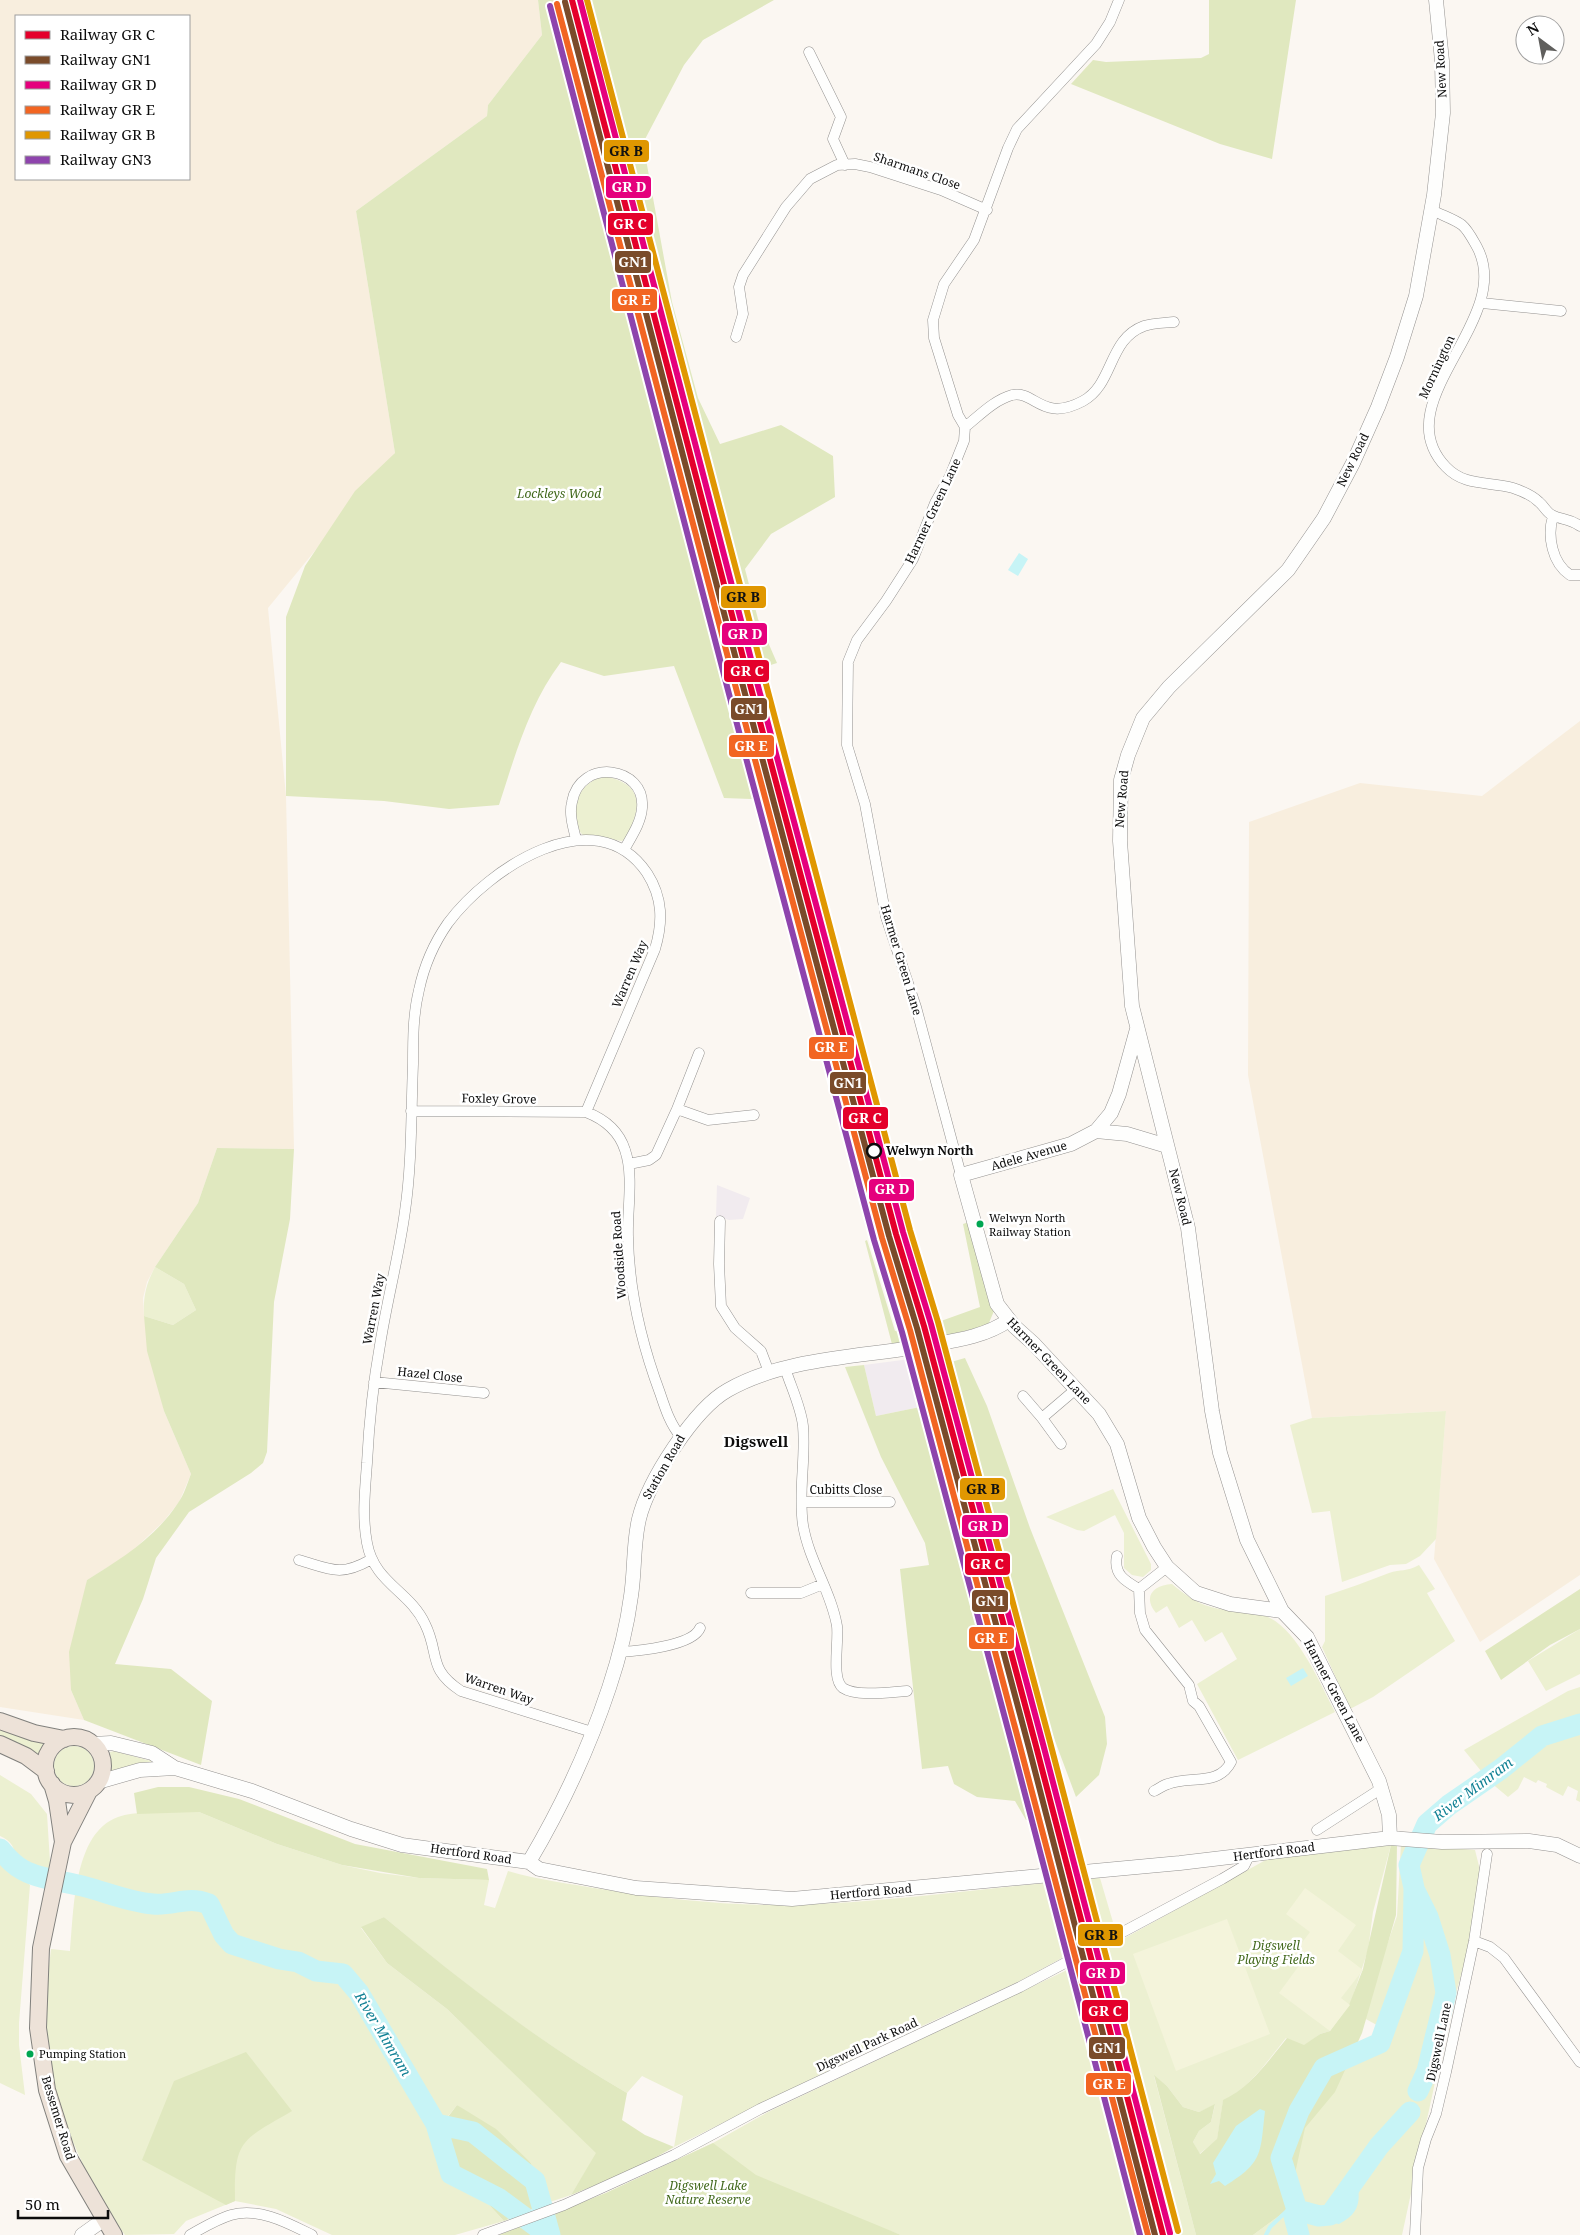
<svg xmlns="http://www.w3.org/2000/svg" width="1580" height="2235" viewBox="0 0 1580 2235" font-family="'Noto Serif',serif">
  <rect width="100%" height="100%" fill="#fbf7f2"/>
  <!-- industrial -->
  <path fill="#f1ebef" d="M717,1185L750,1198L743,1219L729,1220L716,1216Z
    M910,1359L920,1407L876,1416L864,1365Z"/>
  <!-- farmland -->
  <path fill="#f8eede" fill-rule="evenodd" d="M0,0H538L542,35L488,105L487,116L356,211L395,453L268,608L286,796L294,1149L217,1148L198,1203L155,1267L147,1282L143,1298L144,1316L164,1411L191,1474L179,1502L163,1522L129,1554L87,1580L71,1690L84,1720L0,1707ZM16,16H189V179H16Z
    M1580,721V1575L1480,1642L1434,1559L1446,1411L1312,1418L1248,1075L1249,822L1360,783L1482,796Z"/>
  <!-- green -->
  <path fill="#ecf0d1" d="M604,776C645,784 642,808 625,839L622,841L583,835C578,831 578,826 577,821C572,799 583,782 604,776Z
    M155,1267L184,1284L196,1310L173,1325L144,1316C143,1297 146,1284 155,1267Z
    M1446,1411L1436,1539L1420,1556L1406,1564L1390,1565L1342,1582L1330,1511L1312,1513L1290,1425L1312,1418Z
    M1113,1489L1151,1564V1570L1143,1577L1132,1575L1124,1568V1533L1115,1515L1084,1531L1077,1530L1046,1517Z
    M1419,1565L1435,1589L1427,1593L1455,1641L1373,1697L1350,1709L1322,1647L1325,1641V1596C1347,1589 1368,1581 1389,1573C1401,1569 1406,1572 1419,1565Z
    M1172,1584C1184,1594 1196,1603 1211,1607C1230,1613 1250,1610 1268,1617C1297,1629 1321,1685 1335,1712L1238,1760L1197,1684L1237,1659L1222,1632L1205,1642L1192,1620L1179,1628L1167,1606L1156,1613C1142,1596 1154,1585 1172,1584Z
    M1580,1629V1674L1546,1691L1528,1661Z
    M1580,1687V1802L1576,1800L1578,1791L1568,1786L1563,1796L1546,1787L1547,1784L1538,1780L1536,1783L1524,1777L1518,1789L1508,1797L1490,1782L1464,1750L1568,1691Z
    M0,1727L45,1742L37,1757L0,1738Z
    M54 1766a20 20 0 1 1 40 0a20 20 0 1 1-40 0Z
    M114,1751L151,1761V1765L111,1772L110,1752Z
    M0,1775L31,1794L47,1814L50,1862L47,1875L32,1872L16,1861C15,1848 12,1841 0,1836Z
    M176,1812H199L277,1844L342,1865L380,1873L419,1878L489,1880L484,1905L495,1908L508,1871C539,1880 570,1884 601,1889C665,1899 729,1906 794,1905C896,1902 998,1886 1100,1878L1115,1929L1018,1982L874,2048L674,2147L683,2096L642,2076L627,2093C540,2043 461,1982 384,1917L361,1928L387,1963L447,2009L597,2153L571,2195L547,2203L531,2163L457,2105L441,2125L455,2168L504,2221L455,2235H332L276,2209L235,2201L186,2221L174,2234L125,2235C83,2176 50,2102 46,2029C44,2002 48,1976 51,1949L70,1951C74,1911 73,1833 118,1817C135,1811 158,1813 176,1812Z
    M1401,1844L1475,1850L1480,1870L1470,1943L1441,2047L1434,2087L1402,2235H1253L1287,2210L1284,2158L1326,2070L1381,2045L1388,2031L1362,2017L1397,1916Z
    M1391,1845L1373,1912L1368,1950L1350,2005L1330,2031L1320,2034L1304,2046L1286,2038C1268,2060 1250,2088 1223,2101L1217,2140L1199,2154L1193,2142L1199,2131L1211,2122L1215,2105L1199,2112L1183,2107L1167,2086L1154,2076L1196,2235H901L885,2229L499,2235L606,2193L713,2143L768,2112L1067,1970L1273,1856Z
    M0,1860L30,1885L19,2023V2045L25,2095L0,2083Z"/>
  <!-- forest -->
  <path fill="#e0e8bf" d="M538,0H774L703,40L684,65L643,143L672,302L698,398L720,444L781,425L833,456L835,497L771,534L745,569L758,619L777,663L743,674L772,794L751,799L724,798L674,666L604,676L561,662C529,704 515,756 499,805L449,809L384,801L286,796V617L305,566L355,491L395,453L356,211L487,116L488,105L542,35Z
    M1209,0H1296L1272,159L1220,144L1071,84L1093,60L1106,62L1201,58L1209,54Z
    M217,1148L294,1149L290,1219L274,1302L267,1452L263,1463L251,1473L189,1512L156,1558L143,1599L115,1664L171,1669L212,1701L201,1765L84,1720L71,1690L69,1652L87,1580C121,1559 156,1537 178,1503C184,1495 187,1484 191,1474L164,1411L147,1351L144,1316L173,1325L196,1310L184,1284L155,1267L198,1203Z
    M969,1222L994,1311L988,1325L945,1336L941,1321L980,1307L963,1224Z
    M867,1240L895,1331L912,1328L916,1343L893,1348L865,1241Z
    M965,1358L987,1406L1030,1528L1105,1717L1107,1744L1099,1775L1076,1797L1045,1714L1022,1637L951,1362Z
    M864,1365L876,1416L920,1407L931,1435L981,1587L1000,1673L1016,1713L1044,1819L1026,1820L1015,1801L977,1797L954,1784L948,1766L922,1769L900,1569L929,1565L925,1543L881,1457L845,1367Z
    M1580,1589V1629L1550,1645L1501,1680L1485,1651Z
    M158,1787H189L239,1799L355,1844L487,1869L489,1880L419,1878L342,1865L277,1844L199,1812L137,1814L134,1793Z
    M1397,1843L1396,1915L1362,2033L1335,2092L1305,2128L1287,2210L1253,2235H1196L1154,2075L1167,2086L1183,2107L1199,2112L1215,2104L1211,2122L1199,2131L1193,2142L1200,2154L1217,2139L1223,2100C1250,2088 1269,2060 1287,2038L1304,2045L1320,2034L1330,2031L1349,2005L1363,1969L1391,1845Z
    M384,1917C461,1981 540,2043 627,2093L622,2120L645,2135L674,2147L635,2169L571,2195L596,2153L447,2009L387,1963L361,1927Z
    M246,2052L292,2111C241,2141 234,2139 235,2201L226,2205L142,2160L174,2081Z
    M457,2105L496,2129L531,2163L547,2203L504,2221L455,2168L441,2126Z
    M713,2143L756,2175L901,2235H499L606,2193Z"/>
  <!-- pitch -->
  <path fill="#f4f4db" d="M1305,1888L1356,1925L1338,1951L1363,1970L1341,1998L1350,2005L1330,2031L1279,1993L1298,1967L1289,1960L1310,1932L1286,1914Z
    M1227,1919L1270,2034L1176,2071L1133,1954Z"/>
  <!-- water -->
  <path fill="#c7f4f6" d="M1019,553L1028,559L1018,576L1008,570Z
    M1303,1668L1308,1676L1291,1686L1286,1678Z
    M1260,2109L1265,2111C1260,2153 1264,2162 1225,2186L1219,2181L1210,2184L1216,2174L1213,2163L1236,2126Z
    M1352,2175L1356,2178C1361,2199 1361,2213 1339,2224L1320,2221L1319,2216L1325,2214Z"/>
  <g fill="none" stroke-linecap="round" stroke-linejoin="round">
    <!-- stream -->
    <path stroke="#c7f4f6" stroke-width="4" d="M1266,2235L1270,2227L1290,2208L1297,2210"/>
    <!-- river -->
    <path stroke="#c7f4f6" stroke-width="21" d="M0,1849C7,1857 13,1865 23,1870C41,1880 65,1881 86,1887C108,1893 130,1902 153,1904C175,1906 187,1895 209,1904L224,1935L232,1944L279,1959L298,1962L316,1971L343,1974L359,1993L436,2124L473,2132L535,2181L550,2235
      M1415,1891L1428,1917L1440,1955L1446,1993L1427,2071L1418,2091
      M436,2124L451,2174L498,2198L544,2232
      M1297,2210L1319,2216L1330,2215L1379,2146L1410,2112
      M1299,2235L1294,2216L1297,2210L1281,2158L1299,2111L1324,2068L1380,2043L1413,1951L1414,1888L1409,1865L1427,1824L1449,1805L1501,1769L1542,1736L1580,1724"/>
    <defs>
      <path id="minor" d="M809,52L841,117L833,139L845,165
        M1432,210C1441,215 1454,219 1462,225C1468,230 1473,240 1477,247C1516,320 1383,402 1446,467C1465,487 1489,481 1513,488C1522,491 1532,495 1539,502C1544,506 1547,513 1552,515C1561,520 1569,518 1580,526
        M1482,303L1561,311
        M736,337L743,314L739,287L743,275L786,207L810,179L837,165L855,164L870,167L941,190L987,210
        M965,427C979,416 994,400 1012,395C1035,390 1042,423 1083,401C1114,384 1108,339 1144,326C1153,323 1164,323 1174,322
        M1553,516C1547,536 1552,563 1570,575H1580
        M576,839C573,827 569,814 572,802C580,757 646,766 642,808C641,823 631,837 624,850
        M677,1109L708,1120L754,1115
        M411,1111L586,1112C604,1119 619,1131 625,1150C634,1176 627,1210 628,1237C629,1291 641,1342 660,1393C665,1408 670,1424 681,1437
        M586,1112L655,949C663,922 663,898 647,873C595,797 488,869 448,923C434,943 424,966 419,990C413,1014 413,1039 413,1064C411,1113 412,1163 405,1211C399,1256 387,1300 380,1345C373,1384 369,1424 367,1463C365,1490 362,1517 367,1543C374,1583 410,1591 425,1624C440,1654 427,1669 461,1691L592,1732
        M629,1164L649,1160L656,1155L677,1109L699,1053
        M961,1175L916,1007L886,917L865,804L847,745L848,662L857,640L886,601L913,559L935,503L950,476L964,441L965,427L958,415L934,338L933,320L944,284L974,240L1008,148L1017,129L1096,44L1110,22L1119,0
        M720,1221L719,1264L721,1306L735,1328L761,1351L769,1372
        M785,1368C791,1387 801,1407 803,1426C806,1459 798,1493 803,1525C809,1561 831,1591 837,1626C839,1643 831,1679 843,1688C856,1697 891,1692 907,1691
        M374,1382L484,1393
        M1023,1396L1042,1418L1061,1444
        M1042,1418L1076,1389
        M802,1502H890
        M1117,1556C1113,1574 1125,1581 1139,1589L1140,1613L1145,1630L1189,1685L1193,1701L1199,1706L1231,1762C1218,1787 1191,1775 1168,1784C1163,1785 1159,1789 1154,1791
        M299,1560C330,1569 340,1577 370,1560
        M1139,1589L1167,1567
        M751,1593H801L823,1584
        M620,1652C637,1651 693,1646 700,1628
        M1317,1830L1382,1788
        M1474,1941L1490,1947L1504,1958L1580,2062
        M190,2235C202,2228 218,2219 231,2215C259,2207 288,2223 312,2235
        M483,2235L564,2205L674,2155L760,2109L1020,1987L1222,1879L1244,1866L1249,1856
        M1415,2235L1418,2168L1426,2139L1436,2114L1446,2072L1474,1941L1487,1854"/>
      <path id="tertiary" d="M1096,1131L1111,1113L1119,1094L1137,1029
        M1167,1146L1127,1134L1096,1131L1071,1144L961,1175L997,1304L1014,1326L1034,1344L1099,1414L1117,1444L1139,1518L1154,1547L1167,1567L1196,1593L1230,1604L1282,1611L1307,1637L1379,1781L1389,1815L1390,1838
        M1282,1611L1247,1540L1220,1453L1212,1411L1188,1228L1132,1006L1120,841L1121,780L1128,755L1143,718L1169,687L1288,570L1324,518L1353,463L1378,407L1397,357L1416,296L1434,195L1443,113L1442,61L1436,0
        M93,1744L111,1743L152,1753L175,1768L252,1791L351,1829L402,1845L529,1862L539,1869L636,1888L792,1899L1180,1863L1390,1838L1442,1842L1529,1841L1557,1845L1580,1856
        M98,1782L140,1770L175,1768
        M529,1862C561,1808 589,1748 609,1688C619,1658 627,1627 631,1596C635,1571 633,1544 639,1519C648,1481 694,1409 728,1390C787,1356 869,1357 935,1344C960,1340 988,1335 1009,1320
        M82,2235L103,2220"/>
      <path id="primary" d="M0,1721L34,1733L64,1739
        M45 1766a29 29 0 1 1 58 0a29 29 0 1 1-58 0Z
        M0,1744L26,1756L46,1771
        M52,1784L57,1801L63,1842
        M89,1791L63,1842L41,1948L38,2028L47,2090L68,2156L114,2235"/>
    </defs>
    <!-- minor casing -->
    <use href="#minor" stroke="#949290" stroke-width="11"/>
    <!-- tertiary casing -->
    <use href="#tertiary" stroke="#949290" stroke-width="15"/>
    <!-- primary casing -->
    <use href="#primary" stroke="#81807d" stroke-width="18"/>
    <!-- minor -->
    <use href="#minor" stroke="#fefefd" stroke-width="10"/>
    <!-- tertiary -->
    <use href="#tertiary" stroke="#fefefd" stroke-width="14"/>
    <!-- primary -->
    <use href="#primary" stroke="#ede2d8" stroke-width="16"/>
    <defs>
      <path id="rail-1" d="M572,0L751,688L896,1234L924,1326L1036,1746L1163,2235"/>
      <path id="rail-2" d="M565,2L744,690L889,1236L917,1328L1029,1748L1155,2235"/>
      <path id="rail-3" d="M580,0L758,686L903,1232L931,1324L1043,1744L1170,2233"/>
      <path id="rail-4" d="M557,4L737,692L882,1238L910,1330L1021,1750L1148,2235"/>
      <path id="rail-5" d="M587,0L766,684L910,1230L938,1322L1050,1742L1178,2231"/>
      <path id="rail-6" d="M550,6L729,694L874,1240L902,1332L1014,1752L1140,2235"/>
    </defs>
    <!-- rail-1 casing -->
    <use href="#rail-1" stroke="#fff" stroke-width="10"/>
    <!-- rail-2 casing -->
    <use href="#rail-2" stroke="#fff" stroke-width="10"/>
    <!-- rail-3 casing -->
    <use href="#rail-3" stroke="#fff" stroke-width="10"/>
    <!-- rail-4 casing -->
    <use href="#rail-4" stroke="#fff" stroke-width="10"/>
    <!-- rail-5 casing -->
    <use href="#rail-5" stroke="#fff" stroke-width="10"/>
    <!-- rail-6 casing -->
    <use href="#rail-6" stroke="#fff" stroke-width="10"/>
    <!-- rail-1 -->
    <use href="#rail-1" stroke="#e4002b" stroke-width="6"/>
    <!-- rail-2 -->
    <use href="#rail-2" stroke="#7a4b2a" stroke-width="6"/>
    <!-- rail-3 -->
    <use href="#rail-3" stroke="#e5007d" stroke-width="6"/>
    <!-- rail-4 -->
    <use href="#rail-4" stroke="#f26522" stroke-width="6"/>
    <!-- rail-5 -->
    <use href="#rail-5" stroke="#e09701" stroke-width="6"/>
    <!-- rail-6 -->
    <use href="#rail-6" stroke="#8e44ad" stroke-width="6"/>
  </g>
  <!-- markers -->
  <circle fill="#fff" stroke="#0d0d0d" stroke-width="2.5" cx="874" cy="1151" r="7"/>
  <g fill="#00a651" stroke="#fff" stroke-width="2">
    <circle cx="980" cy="1224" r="4.5"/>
    <circle cx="30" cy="2054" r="4.5"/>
  </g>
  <g text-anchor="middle" stroke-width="5" stroke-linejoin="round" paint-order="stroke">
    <!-- bus labels -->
    <g font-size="11" fill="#0d0d0d" stroke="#fff" text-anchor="start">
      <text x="989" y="1222">Welwyn North<tspan x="989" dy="14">Railway Station</tspan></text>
      <text x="39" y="2058">Pumping Station</text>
    </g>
    <!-- street labels -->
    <g font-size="12" fill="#0d0d0d" stroke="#fff">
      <text transform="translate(1441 69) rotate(-93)" y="4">New Road</text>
      <text transform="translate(917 171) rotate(19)" y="4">Sharmans Close</text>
      <text transform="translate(1437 367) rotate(-65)" y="4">Mornington</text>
      <text transform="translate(1353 460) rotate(-64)" y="4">New Road</text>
      <text transform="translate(933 511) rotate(-65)" y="4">Harmer Green Lane</text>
      <text transform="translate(1122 799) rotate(-85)" y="4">New Road</text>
      <text transform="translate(901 960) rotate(73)" y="4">Harmer Green Lane</text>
      <text transform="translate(630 974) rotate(-67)" y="4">Warren Way</text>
      <text transform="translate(499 1099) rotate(1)" y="4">Foxley Grove</text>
      <text transform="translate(1029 1156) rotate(-16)" y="4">Adele Avenue</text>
      <text transform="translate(1180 1197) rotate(76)" y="4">New Road</text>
      <text transform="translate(619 1255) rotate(-94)" y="4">Woodside Road</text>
      <text transform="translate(374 1309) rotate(-79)" y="4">Warren Way</text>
      <text transform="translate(1049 1361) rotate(46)" y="4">Harmer Green Lane</text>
      <text transform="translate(430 1375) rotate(6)" y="4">Hazel Close</text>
      <text transform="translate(664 1467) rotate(-60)" y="4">Station Road</text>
      <text x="846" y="1494">Cubitts Close</text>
      <text transform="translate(499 1689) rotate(19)" y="4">Warren Way</text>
      <text transform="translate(1334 1691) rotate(62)" y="4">Harmer Green Lane</text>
      <text transform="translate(1274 1852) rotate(-7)" y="4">Hertford Road</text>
      <text transform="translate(471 1854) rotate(8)" y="4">Hertford Road</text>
      <text transform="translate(871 1892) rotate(-5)" y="4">Hertford Road</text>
      <text transform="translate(1439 2042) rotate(-78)" y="4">Digswell Lane</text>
      <text transform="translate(867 2045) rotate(-25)" y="4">Digswell Park Road</text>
      <text transform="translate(58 2118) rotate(73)" y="4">Bessemer Road</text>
    </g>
    <!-- park labels -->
    <g font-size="12" font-style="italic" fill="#41681b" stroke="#fff">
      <text x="559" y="498">Lockleys Wood</text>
      <text x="1276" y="1950">Digswell<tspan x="1276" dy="14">Playing Fields</tspan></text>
      <text x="708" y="2190">Digswell Lake<tspan x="708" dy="14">Nature Reserve</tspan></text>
    </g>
    <!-- stop labels -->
    <g font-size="12" font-weight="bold" fill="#0d0d0d" stroke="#fff" text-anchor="start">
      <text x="886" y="1155">Welwyn North</text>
    </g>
    <!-- water labels -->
    <g font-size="14" font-style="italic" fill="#128195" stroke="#fff">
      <text transform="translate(1473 1789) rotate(-37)" y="5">River Mimram</text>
      <text transform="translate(383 2034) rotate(59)" y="5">River Mimram</text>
    </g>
    <!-- quarter labels -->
    <g font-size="15" font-weight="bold" fill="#0d0d0d" stroke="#fff">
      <text x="756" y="1447">Digswell</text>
    </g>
  </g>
  <g stroke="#fff" stroke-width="2">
    <rect x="603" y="139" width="47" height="24" rx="5" fill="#e09701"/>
    <rect x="605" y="175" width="47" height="24" rx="5" fill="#e5007d"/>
    <rect x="607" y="212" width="47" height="24" rx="5" fill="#e4002b"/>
    <rect x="614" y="250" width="38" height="24" rx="5" fill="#7a4b2a"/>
    <rect x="611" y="288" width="47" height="24" rx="5" fill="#f26522"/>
    <rect x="720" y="585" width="47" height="24" rx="5" fill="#e09701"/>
    <rect x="721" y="622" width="47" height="24" rx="5" fill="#e5007d"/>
    <rect x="723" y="659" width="47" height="24" rx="5" fill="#e4002b"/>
    <rect x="730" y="697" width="38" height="24" rx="5" fill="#7a4b2a"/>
    <rect x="728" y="734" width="47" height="24" rx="5" fill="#f26522"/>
    <rect x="808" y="1036" width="47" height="24" rx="5" fill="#f26522"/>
    <rect x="829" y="1071" width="38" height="24" rx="5" fill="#7a4b2a"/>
    <rect x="842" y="1106" width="47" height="24" rx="5" fill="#e4002b"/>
    <rect x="868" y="1178" width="47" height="24" rx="5" fill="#e5007d"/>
    <rect x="959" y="1477" width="47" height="24" rx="5" fill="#e09701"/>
    <rect x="961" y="1514" width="48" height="24" rx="5" fill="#e5007d"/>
    <rect x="964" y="1552" width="47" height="24" rx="5" fill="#e4002b"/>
    <rect x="971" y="1589" width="38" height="24" rx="5" fill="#7a4b2a"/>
    <rect x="968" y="1626" width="47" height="24" rx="5" fill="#f26522"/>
    <rect x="1077" y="1923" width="47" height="24" rx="5" fill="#e09701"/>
    <rect x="1079" y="1961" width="47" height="24" rx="5" fill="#e5007d"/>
    <rect x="1081" y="1999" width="48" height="24" rx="5" fill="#e4002b"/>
    <rect x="1088" y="2036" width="38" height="24" rx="5" fill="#7a4b2a"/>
    <rect x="1085" y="2072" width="47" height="24" rx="5" fill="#f26522"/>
  </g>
  <g font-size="14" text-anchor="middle" font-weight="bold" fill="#fff">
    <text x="629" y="192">GR D</text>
    <text x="630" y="229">GR C</text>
    <text x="633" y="267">GN1</text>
    <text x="634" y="305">GR E</text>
    <text x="745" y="639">GR D</text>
    <text x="747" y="676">GR C</text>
    <text x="749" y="714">GN1</text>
    <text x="751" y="751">GR E</text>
    <text x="831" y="1052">GR E</text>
    <text x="848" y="1088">GN1</text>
    <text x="865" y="1123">GR C</text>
    <text x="892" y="1194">GR D</text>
    <text x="985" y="1531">GR D</text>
    <text x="987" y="1569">GR C</text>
    <text x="990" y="1606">GN1</text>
    <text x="991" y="1643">GR E</text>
    <text x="1103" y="1978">GR D</text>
    <text x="1105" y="2016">GR C</text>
    <text x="1107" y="2053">GN1</text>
    <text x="1109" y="2089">GR E</text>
  </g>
  <g font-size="14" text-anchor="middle" font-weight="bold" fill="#111">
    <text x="626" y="156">GR B</text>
    <text x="743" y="602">GR B</text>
    <text x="983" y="1494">GR B</text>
    <text x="1101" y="1940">GR B</text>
  </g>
  <!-- legend -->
  <rect x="15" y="15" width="175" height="165" fill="#ffffff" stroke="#9e9e9e"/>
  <rect x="25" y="31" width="25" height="8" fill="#e4002b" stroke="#9e9e9e"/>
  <text x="60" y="40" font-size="15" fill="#0d0d0d">Railway GR C</text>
  <rect x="25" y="56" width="25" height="8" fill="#7a4b2a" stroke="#9e9e9e"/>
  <text x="60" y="65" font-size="15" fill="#0d0d0d">Railway GN1</text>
  <rect x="25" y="81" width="25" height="8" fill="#e5007d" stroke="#9e9e9e"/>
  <text x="60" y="90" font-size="15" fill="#0d0d0d">Railway GR D</text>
  <rect x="25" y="106" width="25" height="8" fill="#f26522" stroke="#9e9e9e"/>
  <text x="60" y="115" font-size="15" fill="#0d0d0d">Railway GR E</text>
  <rect x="25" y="131" width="25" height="8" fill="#e09701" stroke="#9e9e9e"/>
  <text x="60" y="140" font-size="15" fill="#0d0d0d">Railway GR B</text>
  <rect x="25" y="156" width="25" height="8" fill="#8e44ad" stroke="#9e9e9e"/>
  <text x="60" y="165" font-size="15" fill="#0d0d0d">Railway GN3</text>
  <!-- north arrow -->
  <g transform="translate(1540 40) rotate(328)"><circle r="24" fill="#ffffff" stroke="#9e9e9e"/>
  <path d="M0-4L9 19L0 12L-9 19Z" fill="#605f5d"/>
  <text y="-8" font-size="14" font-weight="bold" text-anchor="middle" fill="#0d0d0d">N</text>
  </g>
  <!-- scale -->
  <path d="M18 2210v8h90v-8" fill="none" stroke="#0d0d0d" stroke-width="2.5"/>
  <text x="25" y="2210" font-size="15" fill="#0d0d0d" stroke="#ffffff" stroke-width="4" paint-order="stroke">50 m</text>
</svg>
